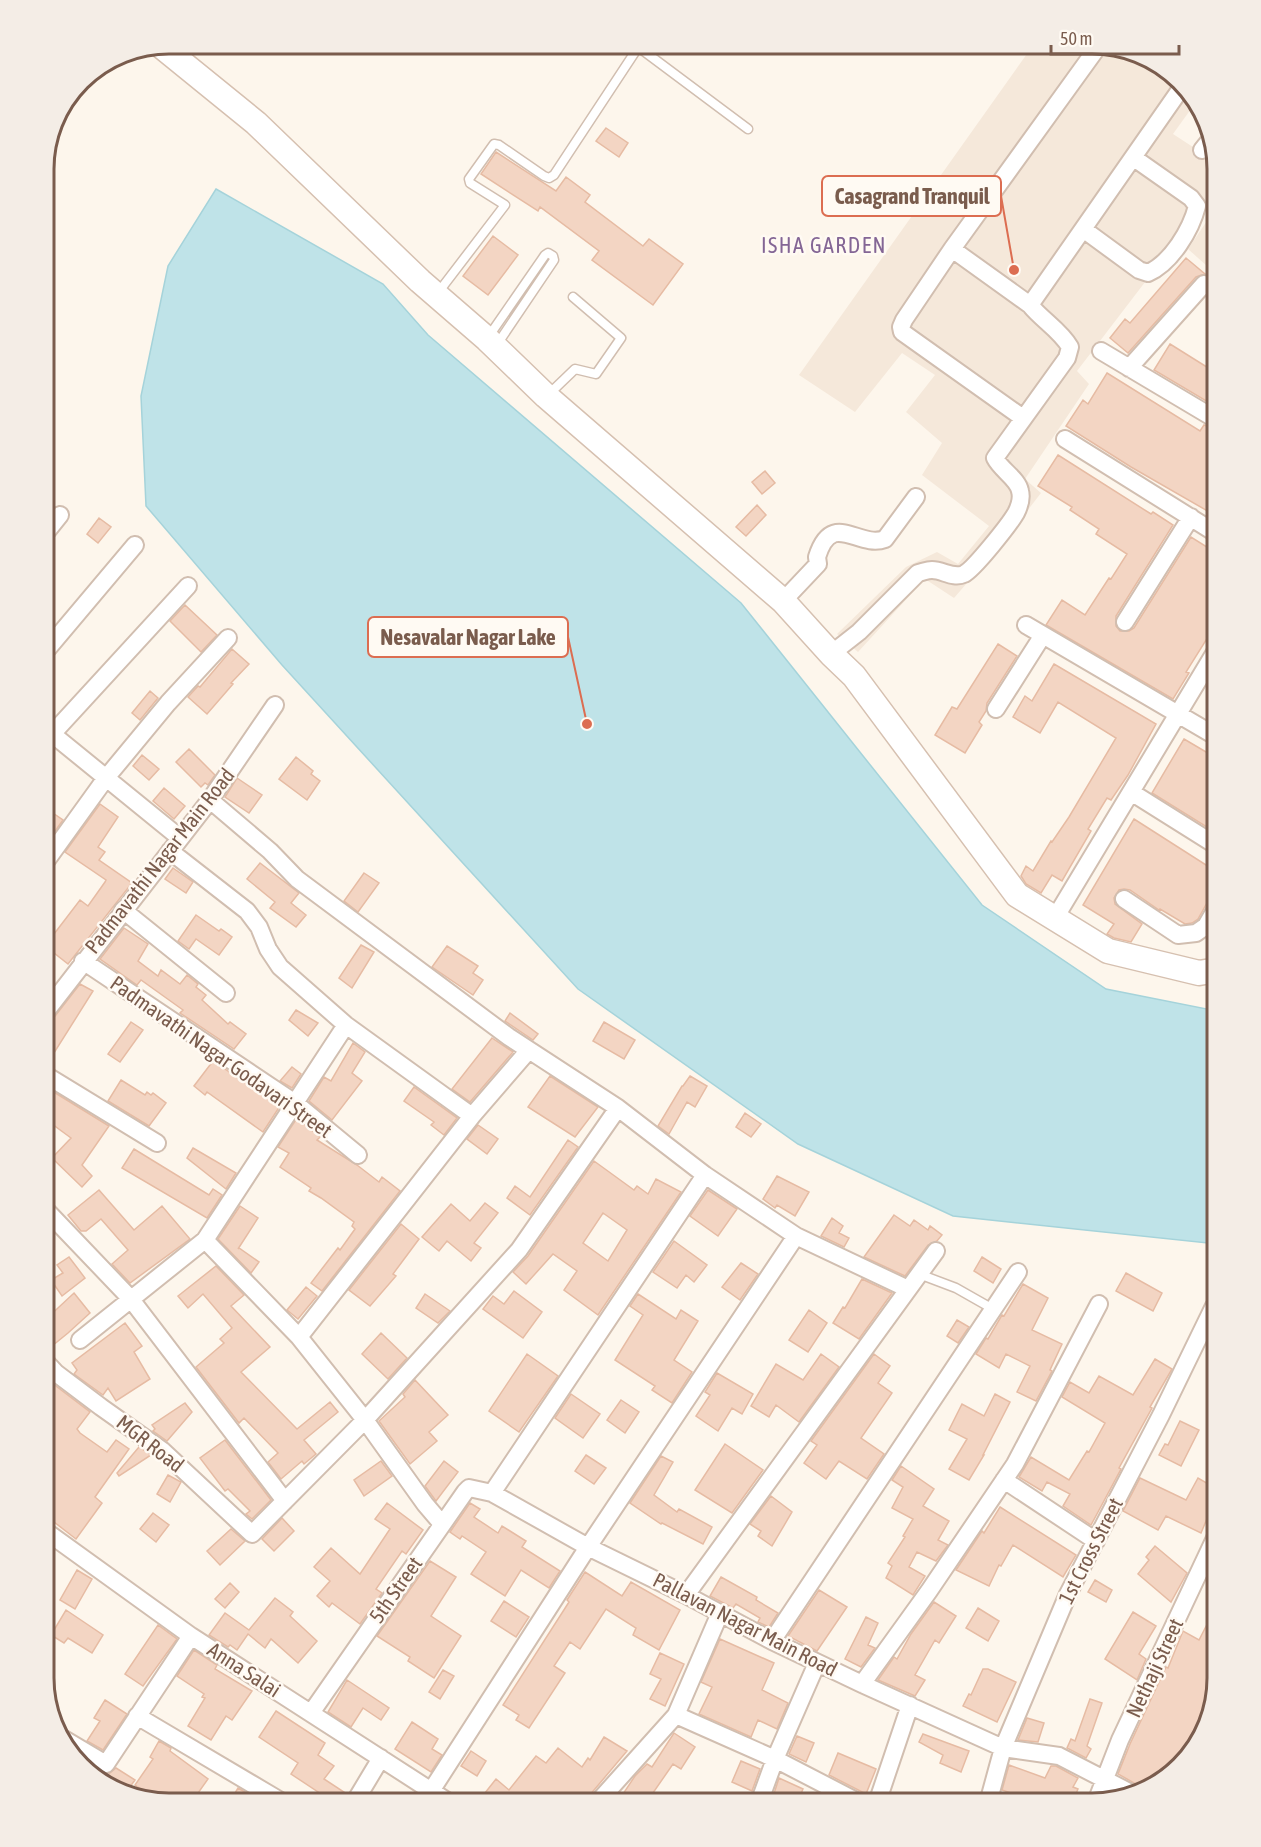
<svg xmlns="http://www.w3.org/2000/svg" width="1261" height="1847" viewBox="0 0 1261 1847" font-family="'Asap Condensed',sans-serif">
  <rect width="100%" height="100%" fill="#fdf6ec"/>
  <!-- residential -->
  <path fill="#f5e8da" d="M1034,44H1100L1155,61L1196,102L1173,134L1216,162L1217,188L1077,371L1089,384L1025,479L1041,493L1007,537L954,598L925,579L858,652L837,634L906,567L937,552L958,564L989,526L922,475L942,443L906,412L935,375L902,353L855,412L799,375Z
    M1217,206V275L1188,249Z"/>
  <!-- water -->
  <path fill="#bfe3e8" stroke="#a5d3da" stroke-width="1.5" d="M216,189L383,284L428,335L741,603L982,905L1106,989L1217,1011V1244L953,1216L798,1144L578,989L282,665L146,506L141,396L168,266Z"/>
  <!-- building -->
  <path fill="#f3d5c3" stroke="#e6bba3" stroke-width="1.5" fill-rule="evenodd" d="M606,128L628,143L619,157L596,141Z
    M496,152L556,191L566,177L590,195L585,202L643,246L649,239L683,264L653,305L592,260L599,251L540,207L538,211L481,174Z
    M493,236L518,255L488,295L463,276Z
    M1186,258L1205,274L1196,277L1128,353L1110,338L1125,319L1130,323Z
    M1170,344L1218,374V408L1154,370Z
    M1107,373L1200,431L1204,425L1218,430V517L1131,467L1066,426L1083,400L1088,404Z
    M1058,455L1151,514L1153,512L1173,525L1116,616V626L1120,631H1129L1134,628L1191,537L1218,554V621L1186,672L1189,673L1173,699L1046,625L1062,600L1085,615L1109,578L1111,579L1127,554L1096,534L1099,529L1070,510L1072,507L1038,486Z
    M765,471L775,483L762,494L752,482Z
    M757,505L766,515L746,536L736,527Z
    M99,518L111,527L98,543L87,534Z
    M185,605L217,635L201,652L170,621Z
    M998,644L1017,656L987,703L986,711L979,722L982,725L965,753L935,735L952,707L957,709Z
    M232,649L249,664L231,683L233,684L207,714L188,697L198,686L200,687Z
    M1054,664L1156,724L1128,775L1111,800L1107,798L1088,829L1091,831L1062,881L1052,875L1041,893L1026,884L1021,876L1026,866L1033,871L1051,841L1052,842L1069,817L1116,738L1058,702L1040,733L1013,717L1025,696L1032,701Z
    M150,691L158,698L140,720L132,713Z
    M1184,739L1218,759V834L1152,793Z
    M189,749L215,775L208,785L205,783L201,787L176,762Z
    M142,755L159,769L149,780L133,766Z
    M296,757L313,771L311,774L320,781L307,800L279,779Z
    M237,778L262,795L249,813L225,797Z
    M164,788L185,806L174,819L153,801Z
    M100,804L118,817L98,847L105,852L99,860L132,883L68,964L44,945L52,933L54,934L80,900L88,906L105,882L106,880L65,852Z
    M44,807L63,820L48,841L44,838Z
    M1134,819L1217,872V897L1208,901L1198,919L1192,923L1185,924L1160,909L1159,910L1130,890L1124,889L1119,890L1114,898L1115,904L1142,924L1131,942L1114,938L1107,934L1114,924L1083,905Z
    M260,863L299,893L291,903L306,915L296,927L270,908L275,902L247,879Z
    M173,868L193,882L186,893L165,879Z
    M364,873L379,883L358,912L344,901Z
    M196,915L219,931L221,929L232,937L219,955L196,939L189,949L178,941Z
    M124,928L148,944L138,961L158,976L161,970L180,984L187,975L198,984L196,987L206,995L202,1000L228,1024L230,1022L246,1034L234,1049L180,1013L183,1010L141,980L137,985L100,959Z
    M361,945L374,952L352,988L339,978Z
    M447,946L478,966L473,973L483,980L473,995L432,967Z
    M80,984L93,991L47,1064H44V1024L52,1020Z
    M296,1010L318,1023L308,1036L289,1020Z
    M510,1013L538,1034L533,1040L505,1021Z
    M131,1022L143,1030L120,1062L108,1054Z
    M604,1022L635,1040L624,1059L593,1041Z
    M492,1038L513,1052L470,1102L452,1089Z
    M353,1043L365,1052L352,1073L362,1081L332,1120L309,1101L324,1077L331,1081Z
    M213,1061L280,1106L263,1132L207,1092L205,1095L194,1086Z
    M292,1067L301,1074L292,1088L280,1081Z
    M550,1076L598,1107L575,1137L528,1107Z
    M690,1076L707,1086L695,1107L687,1102L669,1134L658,1126L682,1086H683Z
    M121,1080L145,1095L147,1092L151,1095L153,1093L166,1103L149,1126L108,1101Z
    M44,1086L109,1126L82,1165L92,1176L82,1187L52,1158L71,1138L44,1118Z
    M414,1087L457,1118L444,1135L431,1125L434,1122L404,1101Z
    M745,1113L761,1124L751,1137L736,1127Z
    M297,1118L320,1137L317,1140L357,1165L379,1182L382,1177L400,1191L322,1291L311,1283L338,1248L340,1250L355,1229L352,1226L354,1222L321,1198L309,1191L311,1188L280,1167L289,1153L278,1147Z
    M478,1125L498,1139L487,1154L467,1139Z
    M568,1140L578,1147L530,1215L507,1198L515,1186L530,1197Z
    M193,1148L236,1173L226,1189L187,1158Z
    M134,1149L209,1195L213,1189L222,1195L207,1218L122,1168Z
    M594,1161L634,1190L637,1186L648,1194L656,1179L681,1192L598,1315L564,1290L577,1271L553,1254L526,1284L513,1272L528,1256ZM603,1213L627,1230L608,1261L583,1243Z
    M777,1176L809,1192L795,1216L777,1205L775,1208L763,1199Z
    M99,1190L134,1230L162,1206L190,1239L130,1283L112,1264L128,1250L101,1219L86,1231H81L68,1215Z
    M708,1190L737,1209L718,1236L690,1216Z
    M485,1203L498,1213L474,1243L481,1248L471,1261L447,1241L439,1251L422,1237L451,1204L470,1221Z
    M240,1206L258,1218L238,1249L239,1248L259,1262L251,1273L218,1239Z
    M894,1215L910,1226L914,1220L928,1230L930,1226L942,1235L937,1241L928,1245L905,1276L864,1257Z
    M832,1218L843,1226L839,1233L849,1238L844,1247L821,1236Z
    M401,1224L419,1239L393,1274L396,1276L370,1306L349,1290Z
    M674,1241L707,1265L694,1282L686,1275L677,1288L653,1272Z
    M69,1257L85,1278L62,1296L51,1280L63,1273L57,1265Z
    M982,1257L1001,1269L993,1283L974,1271Z
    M741,1263L758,1274L740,1300L722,1287Z
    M216,1266L244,1295L231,1306L270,1347L241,1372L297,1429L330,1402L338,1412L304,1440L316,1454L304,1464L302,1461L281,1479L268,1462L278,1453L244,1418L239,1423L196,1367L224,1343L220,1339L232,1328L203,1294L188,1308L178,1296Z
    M1126,1273L1162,1293L1153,1311L1116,1291Z
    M862,1279L892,1293L859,1339L833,1323L843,1307L845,1308Z
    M1023,1284L1048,1298L1032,1330L1062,1344L1050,1370L1052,1371L1036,1401L1017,1392L1030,1366L1006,1354L999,1368L976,1354L986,1338L988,1339L1002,1315L1004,1316Z
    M306,1287L317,1296L298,1319L287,1310Z
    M514,1291L542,1312L523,1338L483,1309L493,1296L504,1304Z
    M74,1293L90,1313L68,1333L47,1350H44V1321Z
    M425,1294L450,1311L438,1323L416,1308Z
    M638,1294L676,1319L681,1310L698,1321L674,1360L692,1372L672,1403L652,1390L655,1386L615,1360L643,1315L630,1306Z
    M809,1310L827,1323L808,1352L789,1340Z
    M957,1320L969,1327L958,1343L947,1336Z
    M125,1323L142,1346L134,1352L150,1379L116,1401L108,1388L103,1395L74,1374L77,1370L72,1363Z
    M381,1333L407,1358L388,1379L362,1354Z
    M527,1354L558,1376L519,1432L489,1411Z
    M821,1354L839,1367L799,1422L776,1405L769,1417L751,1406L776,1364L803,1380Z
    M874,1354L890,1366L878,1383L892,1393L861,1438L884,1454L867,1479L839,1461L826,1479L804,1463L817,1445L811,1441Z
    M1155,1359L1172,1369L1150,1407L1152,1408L1119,1468L1121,1469L1091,1525L1063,1506L1070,1494L1047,1482L1042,1491L1019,1477L1031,1457L1069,1480L1087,1451L1089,1452L1105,1423L1062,1397L1070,1382L1089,1393L1099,1376L1133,1395Z
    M717,1373L753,1394L742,1414L732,1408L718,1431L696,1416L710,1395L705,1392Z
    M44,1377L90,1412L77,1429L80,1433L107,1452L116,1440L129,1449L95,1497L102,1503L76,1539L54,1522L53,1523L44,1520Z
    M415,1380L448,1415L429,1432L437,1441L410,1464L379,1421L405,1397L403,1394Z
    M571,1394L600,1414L583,1438L555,1418Z
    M995,1394L1010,1402L983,1455H984L969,1480L949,1469L967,1439L949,1430L962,1404L984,1416Z
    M621,1400L639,1412L625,1433L607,1420Z
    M185,1403L192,1412L167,1441L153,1431L155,1429L152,1425Z
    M1180,1421L1199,1430L1181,1466L1159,1455L1165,1444L1168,1445Z
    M225,1440L271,1500L252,1519L246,1514L250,1511L228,1489L225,1491L200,1458Z
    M725,1444L763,1470L732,1513L695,1490Z
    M139,1447L151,1455L119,1476L117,1473Z
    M586,1455L606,1468L594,1484L575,1471Z
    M661,1456L673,1462L654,1495L677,1512L679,1509L712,1527L703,1544L662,1523L661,1524L630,1503Z
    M381,1461L392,1476L364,1496L354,1480Z
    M444,1461L458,1472L436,1501L425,1486Z
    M901,1466L934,1489L923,1506L949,1521L938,1540L948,1545L936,1561L917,1552L909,1567L925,1576L913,1595L886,1578L892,1566L888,1563L905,1537L903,1536L913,1519L892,1508L903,1487L892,1480Z
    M168,1475L181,1482L170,1502L157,1494Z
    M1140,1478L1186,1500L1198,1478L1217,1489V1494L1210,1509H1211L1201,1533L1166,1516L1158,1530L1123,1511Z
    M771,1496L792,1512L772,1546L758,1536L761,1531L750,1524Z
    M387,1503L423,1530L406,1554L402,1551L376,1589L382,1593L360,1624L332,1603L329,1607L317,1596L330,1581L314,1567L331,1548L360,1574L390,1529L375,1519Z
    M470,1503L480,1509L474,1517L498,1533L502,1526L526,1541L522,1547L560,1571L549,1588L521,1570L505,1596L471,1574L486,1552L462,1536L460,1539L450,1532Z
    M1000,1507L1076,1555L1063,1577L1013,1545L1001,1566L999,1565L989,1586L956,1570L982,1531L984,1533Z
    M153,1513L169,1525L156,1542L140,1529Z
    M282,1518L294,1531L274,1551L262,1539Z
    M231,1529L245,1541L220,1565L207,1551Z
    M1155,1546L1187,1573L1171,1602L1138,1574L1149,1560L1146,1557Z
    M430,1561L456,1577L431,1616L461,1636L434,1678L408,1661L410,1657L377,1636Z
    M77,1570L92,1579L75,1609L60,1600Z
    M585,1572L622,1596L631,1582L680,1610L659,1650L633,1635L636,1628L606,1609L580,1649L570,1642L554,1666L565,1673L529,1728L516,1720L519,1715L503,1705L569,1602L567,1600Z
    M721,1577L757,1597L756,1600L778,1613L769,1627L758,1622L760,1618L736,1604L733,1608L710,1596Z
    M1095,1580L1112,1590L1106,1602L1088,1592Z
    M230,1583L239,1592L225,1608L215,1599Z
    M819,1590L847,1607L817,1651L788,1636Z
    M275,1598L293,1612L290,1616L317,1641L298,1663L271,1639L265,1648L248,1634L237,1650L230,1645L228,1647L209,1635L225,1613L249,1630Z
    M504,1601L529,1617L516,1637L491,1621Z
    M934,1602L956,1616L939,1643L935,1640L915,1675L925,1680L915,1696L878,1680L894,1657L897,1659L911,1634Z
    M1217,1605V1633L1211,1645L1213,1646L1212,1650L1217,1652V1678L1200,1741L1154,1787L1141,1790L1136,1784L1118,1774L1130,1744L1166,1667L1168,1668L1183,1631L1199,1640Z
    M978,1608L999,1621L988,1641L966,1628Z
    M66,1610L103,1635L92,1653L68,1638L64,1643L51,1635Z
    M1133,1612L1156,1626L1139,1654L1146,1659L1137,1680L1105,1659Z
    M866,1617L878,1623L868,1645L875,1648L861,1667L845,1659Z
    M158,1625L177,1639L143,1686L125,1674Z
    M720,1639L774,1663L762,1690L788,1703L777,1729L758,1720L751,1737L699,1714L712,1687L701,1682Z
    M194,1650L217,1665L215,1669L252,1691L232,1720L226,1716L211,1740L188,1726L205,1698L202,1697L204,1694L177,1676Z
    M660,1653L684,1664L665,1706L650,1699L661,1679L650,1674Z
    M983,1669H988L1016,1682L997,1722L963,1706L969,1694L971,1695Z
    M443,1670L454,1676L440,1699L429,1692Z
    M347,1680L389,1708L381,1720L363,1708L351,1727L328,1712Z
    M1090,1699L1102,1703L1087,1746L1091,1749L1086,1758L1067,1748L1071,1739L1075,1741Z
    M105,1700L127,1714L103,1750L87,1741L100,1721L94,1718Z
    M276,1711L325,1743L318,1755L334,1766L324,1779L347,1794L344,1803H311L318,1792L291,1774L298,1763L259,1737Z
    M1027,1718L1044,1723L1038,1742L1018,1740Z
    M412,1722L438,1739L432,1749L442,1755L431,1772L395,1749Z
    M674,1733L695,1747L681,1769L673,1764L646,1803H617L635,1776L647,1764L652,1767Z
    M923,1734L969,1751L961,1772L940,1763L943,1755L919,1742Z
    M797,1736L814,1743L806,1762L789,1754Z
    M604,1737L627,1751L589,1796L586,1803H477L496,1779L509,1790L536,1756L546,1763L558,1748L582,1767L588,1758L590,1760Z
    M159,1741L171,1748L170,1751L208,1779L191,1803H161L135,1785L153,1759L150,1757Z
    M471,1751L486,1761L477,1776L461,1766Z
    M838,1753L876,1769L866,1794L829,1775Z
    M741,1761L760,1769L752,1791L732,1782Z
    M1009,1765L1045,1778L1051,1766H1056L1078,1778L1073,1787L1078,1789L1072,1803H1041L1002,1790Z
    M116,1768L135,1780L127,1791L105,1777Z
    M779,1778L803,1789L797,1803H771Z
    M238,1788L264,1803H229Z"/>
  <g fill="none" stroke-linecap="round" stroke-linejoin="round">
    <defs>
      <path id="lane" d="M437,294L505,205L470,183L469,179L494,144L499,145L544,176L549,178L554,175L637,49H641L748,129
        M489,336L545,255L548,253L553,256L554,260L496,346
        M549,394L575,369L596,374L621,338L573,297
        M919,1274L956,1288L993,1309"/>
      <path id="street" d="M1202,150L1210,140
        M1083,229L1139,270L1148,273C1171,263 1191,230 1197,206L1191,198L1134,158
        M952,249L1030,305
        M1101,351L1217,420
        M1129,368L1204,284
        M1023,418L902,332L901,327L904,320L952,249L1100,44
        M1065,439L1217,534
        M44,535L60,515
        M783,601L818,564L817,557C832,509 858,549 885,539L916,497
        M1125,622L1191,517
        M1026,625L1217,737
        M44,653L135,545
        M831,654L859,632L918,573C923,572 927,570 932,570C943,570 953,579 964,574C974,569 1009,525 1016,513C1019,507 1022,498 1020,491C1018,479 1001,470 995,458L1067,358L1070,347C1060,330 1042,320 1030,305L1182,87
        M996,709L1043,635
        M46,729L180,838
        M53,733L188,586
        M1131,792L1217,846
        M210,800L270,851L297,879L509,1037L618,1108L705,1175L796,1236L908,1289
        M170,851L247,911L259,927L268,949L280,967L346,1025L472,1116
        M44,864L106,778L168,703L228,638
        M1124,899L1178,935L1196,933L1206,926L1217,907
        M123,910L226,993
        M1055,918L1217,649
        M83,961L295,1103L358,1155
        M44,1014L210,800L275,705
        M44,1074L157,1143
        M44,1208L130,1298L285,1501
        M205,1240L299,1337L365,1420L425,1504L442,1524
        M299,1337L472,1116L529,1050
        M80,1340L205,1240L346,1025
        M44,1360L56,1373L101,1407L163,1451L252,1534L365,1420L519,1250L618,1108
        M1004,1480L1096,1541
        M492,1493L705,1175
        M44,1530L191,1636L450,1803
        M686,1595L936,1251
        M772,1641L1018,1272
        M862,1684L929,1591L1015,1464L1099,1304
        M311,1713L465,1492L469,1488L492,1493L588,1547L686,1595L772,1641L862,1684L1003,1748L1059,1756L1131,1793
        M676,1715L720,1613
        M137,1716L284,1803
        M59,1736L106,1764L191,1636
        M431,1791L588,1547L796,1236
        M1096,1802L1120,1740L1217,1534
        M354,1803L381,1758
        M597,1803L676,1715L775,1759L860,1803
        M759,1803L775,1759L817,1663
        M877,1803L910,1705
        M988,1803L1003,1748L1068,1594L1161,1415L1214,1306"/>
      <path id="secondary" d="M160,45L256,123L420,281L487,339L546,396L783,601L831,654L854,676L1017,895L1108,951L1199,973L1217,970"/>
    </defs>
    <!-- lane casing -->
    <use href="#lane" stroke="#d1beb0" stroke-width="11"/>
    <!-- street casing -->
    <use href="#street" stroke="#d1beb0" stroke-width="20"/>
    <!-- secondary casing -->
    <use href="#secondary" stroke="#d6c0b0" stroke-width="27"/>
    <!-- lane -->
    <use href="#lane" stroke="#fff" stroke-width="8"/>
    <!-- street -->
    <use href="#street" stroke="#fff" stroke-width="16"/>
    <!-- secondary -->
    <use href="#secondary" stroke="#fff" stroke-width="24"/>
  </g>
  <g text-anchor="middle" stroke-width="5" stroke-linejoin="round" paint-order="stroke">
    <!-- street labels -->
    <g font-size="21" fill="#7a5c4d" stroke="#fffaf3">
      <text transform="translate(160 861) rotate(-52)" y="7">Padmavathi Nagar Main Road</text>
      <text transform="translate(221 1057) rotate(35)" y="7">Padmavathi Nagar Godavari Street</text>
      <text transform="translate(150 1444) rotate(38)" y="7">MGR Road</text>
      <text transform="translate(1091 1551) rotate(-63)" y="7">1st Cross Street</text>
      <text transform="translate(396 1590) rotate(-55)" y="7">5th Street</text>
      <text transform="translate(745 1625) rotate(27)" y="7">Pallavan Nagar Main Road</text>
      <text transform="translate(1155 1668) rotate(-65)" y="7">Nethaji Street</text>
      <text transform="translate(244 1670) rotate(33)" y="7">Anna Salai</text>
    </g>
    <!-- neighbourhood labels -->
    <g font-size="22" letter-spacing="1.5" fill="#846695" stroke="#fffaf3">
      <text x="824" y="253">ISHA GARDEN</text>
    </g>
  </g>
  <!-- crop -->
  <path d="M0 0H1261V1847H0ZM169 54H1092A115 115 0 0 1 1207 169V1678A115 115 0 0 1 1092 1793H169A115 115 0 0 1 54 1678V169A115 115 0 0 1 169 54Z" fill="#f4ede6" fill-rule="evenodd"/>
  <path fill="none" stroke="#7a5c4d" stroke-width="3" d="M169 54H1092A115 115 0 0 1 1207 169V1678A115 115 0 0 1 1092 1793H169A115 115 0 0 1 54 1678V169A115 115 0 0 1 169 54Z"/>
  <!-- callouts -->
  <path fill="none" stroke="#dc6d51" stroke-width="2" d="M1014 270L1001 196M587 724L568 637"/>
  <g fill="#dc6d51" stroke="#fffaf3" stroke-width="2">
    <circle cx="1014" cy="270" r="6"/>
    <circle cx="587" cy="724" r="6"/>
  </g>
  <g fill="#fffaf3" stroke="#dc6d51" stroke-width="2">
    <rect x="822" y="176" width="179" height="40" rx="6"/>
    <rect x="368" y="617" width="200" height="40" rx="6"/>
  </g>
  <g font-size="22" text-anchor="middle" font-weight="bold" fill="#7a5c4d">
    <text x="912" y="204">Casagrand Tranquil</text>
    <text x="468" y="645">Nesavalar Nagar Lake</text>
  </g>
  <!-- scale -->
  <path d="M1051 45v9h128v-9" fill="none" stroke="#7a5c4d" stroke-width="3"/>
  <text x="1060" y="45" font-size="18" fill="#7a5c4d" stroke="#fffaf3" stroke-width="4.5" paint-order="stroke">50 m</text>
</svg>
